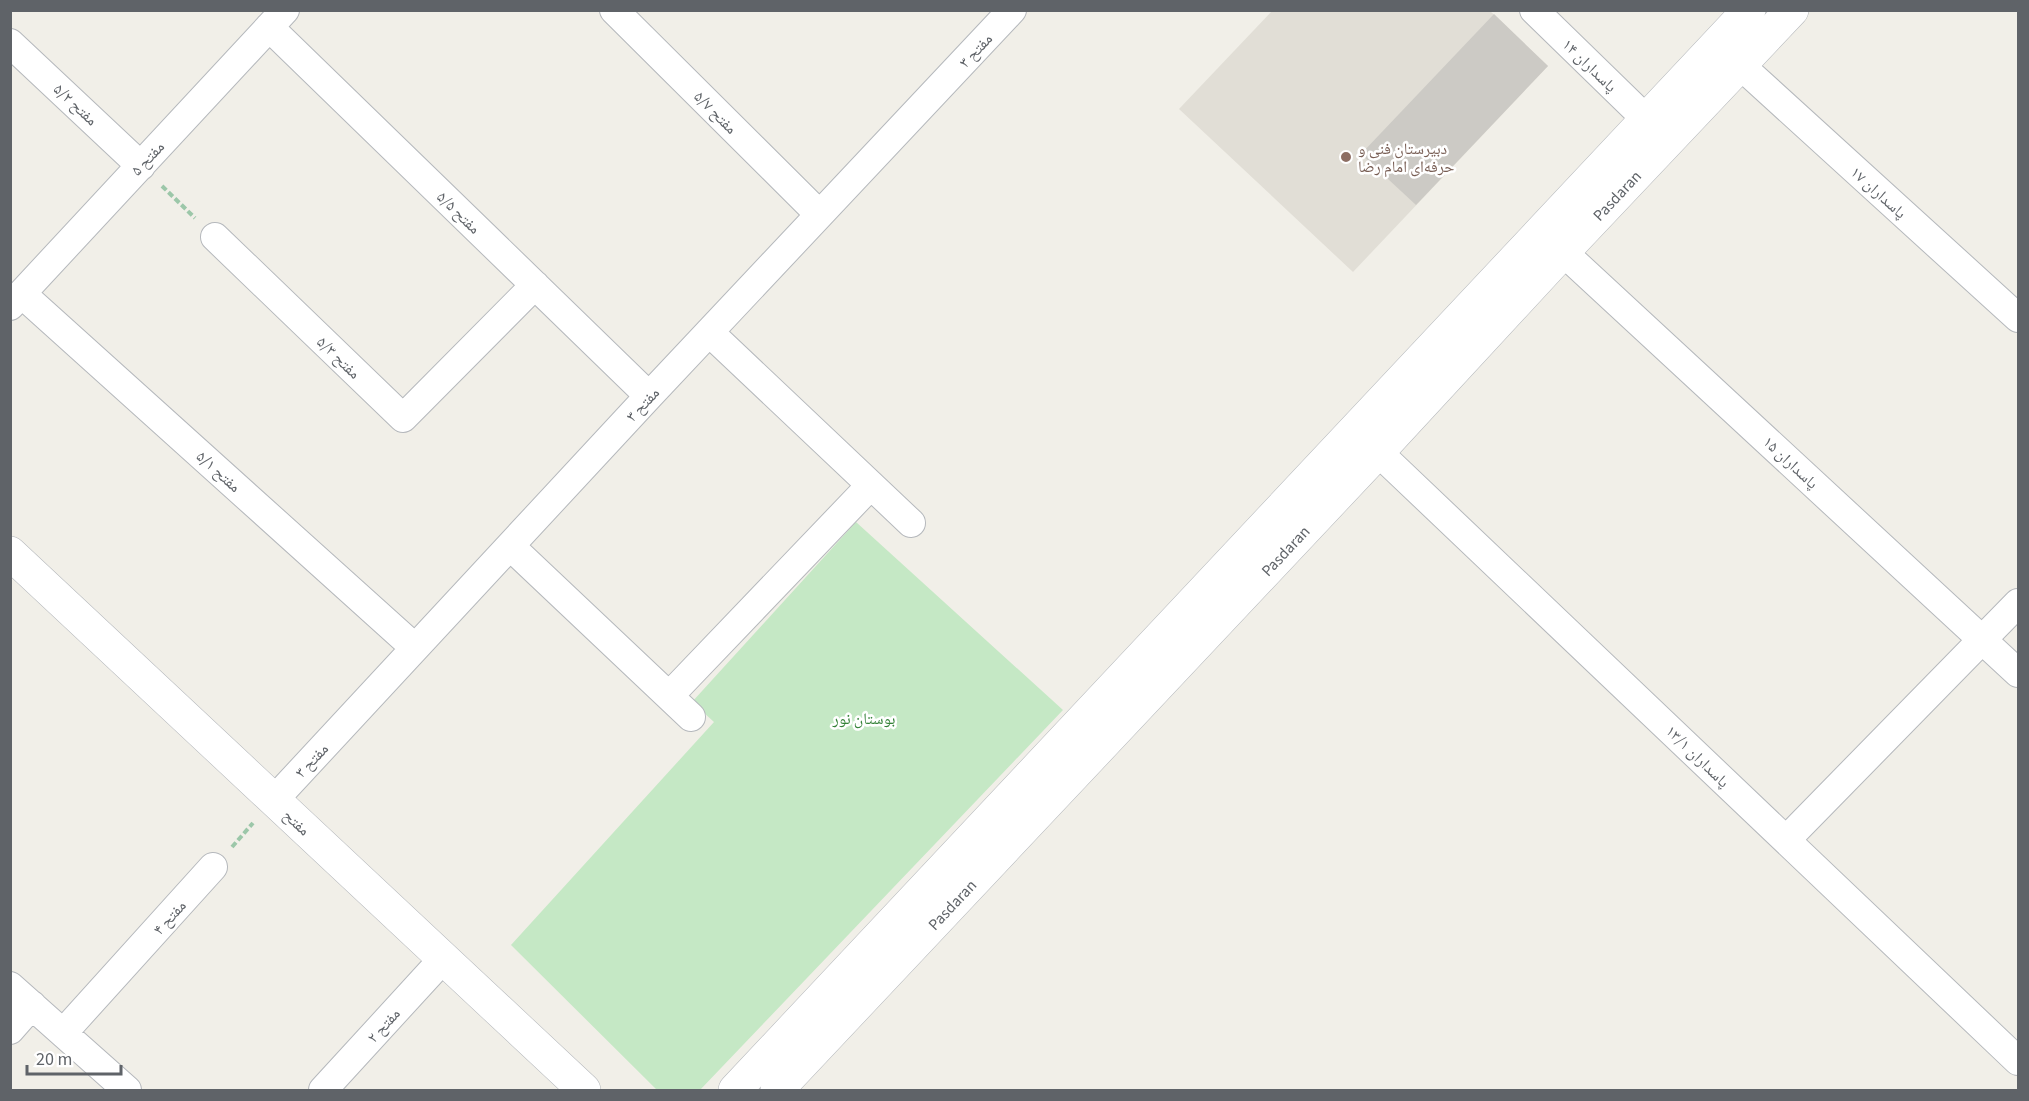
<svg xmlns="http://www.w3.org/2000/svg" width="2029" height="1101" viewBox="0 0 2029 1101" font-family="'Source Sans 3','Noto Naskh Arabic',sans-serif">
  <rect width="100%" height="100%" fill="#f1efe8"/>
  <!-- education -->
  <path fill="#e1ded6" d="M1272,11H1490L1548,66L1353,272L1179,109Z"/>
  <!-- green -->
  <path fill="#c5e8c5" d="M856,522L1063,710L700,1090H657L511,945L714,722L692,702Z"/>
  <!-- building -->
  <path fill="#cccac5" d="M1494,14L1548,66L1416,205L1361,154Z"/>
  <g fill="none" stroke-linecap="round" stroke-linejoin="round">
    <defs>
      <path id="minor" d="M614,10L819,214
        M1534,10L1647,120
        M269,27L649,396
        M10,43L141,166
        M1740,65L2018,318
        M215,237L403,418L535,285
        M1563,252L2018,673
        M22,294L415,648
        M10,306L285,10
        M709,332L911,523
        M1378,452L2018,1061
        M510,546L691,717
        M669,696L871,485
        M274,800L649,396L1012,10
        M1786,840L2018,603
        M10,986L127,1090
        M10,1030L32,1005
        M63,1033L213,867
        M323,1090L443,959"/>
      <g id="tertiary">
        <path d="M10,553L584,1090"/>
        <path d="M735,1090L1749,10"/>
        <path id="s1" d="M777,1090L1378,452L1563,252L1792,10"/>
      </g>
    </defs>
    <!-- minor casing -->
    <use href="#minor" stroke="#b5b8bc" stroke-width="30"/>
    <!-- tertiary casing -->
    <use href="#tertiary" stroke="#b5b8bc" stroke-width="34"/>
    <!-- path -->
    <path stroke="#9cc7a9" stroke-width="4" stroke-dasharray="6 3" stroke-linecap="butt" d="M162,186L195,218
      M232,847L253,823"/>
    <!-- minor -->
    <use href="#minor" stroke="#fff" stroke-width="28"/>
    <!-- tertiary -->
    <use href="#tertiary" stroke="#fff" stroke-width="33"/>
  </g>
  <!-- markers -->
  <circle fill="#8d6e63" stroke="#fff" stroke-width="2" cx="1346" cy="157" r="6"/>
  <g text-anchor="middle" stroke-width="5" stroke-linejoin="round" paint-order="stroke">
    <!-- street labels -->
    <g font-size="16" fill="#5f6368" stroke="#fff">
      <text transform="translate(975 50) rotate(-47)" y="6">مفتح ۳</text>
      <text transform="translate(1590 65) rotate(44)" y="6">پاسداران ۱۴</text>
      <text transform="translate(76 104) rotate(43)" y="6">مفتح ۵/۲</text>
      <text transform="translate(716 112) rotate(45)" y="6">مفتح ۵/۷</text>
      <text transform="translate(147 158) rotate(-47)" y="6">مفتح ۵</text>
      <text transform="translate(1879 192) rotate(42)" y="6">پاسداران ۱۷</text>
      <text dy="6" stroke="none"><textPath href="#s1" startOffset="1227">Pasdaran</textPath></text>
      <text transform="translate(459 212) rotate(44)" y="6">مفتح ۵/۵</text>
      <text transform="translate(339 357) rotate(44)" y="6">مفتح ۵/۳</text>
      <text transform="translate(642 404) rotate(-47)" y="6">مفتح ۳</text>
      <text transform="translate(1791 462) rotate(43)" y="6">پاسداران ۱۵</text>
      <text transform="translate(219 471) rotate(42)" y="6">مفتح ۵/۱</text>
      <text dy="6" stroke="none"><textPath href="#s1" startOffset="741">Pasdaran</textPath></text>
      <text transform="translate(1698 756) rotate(44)" y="6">پاسداران ۱۳/۱</text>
      <text transform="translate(311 760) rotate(-47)" y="6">مفتح ۳</text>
      <text transform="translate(297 822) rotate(43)" y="6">مفتح</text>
      <text dy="6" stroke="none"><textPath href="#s1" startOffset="255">Pasdaran</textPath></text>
      <text transform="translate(169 917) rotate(-48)" y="6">مفتح ۴</text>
      <text transform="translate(383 1025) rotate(-48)" y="6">مفتح ۲</text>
    </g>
    <!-- education labels -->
    <g font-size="16" fill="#785e54" stroke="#fff" text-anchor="start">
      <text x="1358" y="154">دبیرستان فنی و<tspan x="1358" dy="18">حرفه‌ای امام رضا</tspan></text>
    </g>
    <!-- park labels -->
    <g font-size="16" fill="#348238" stroke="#fff">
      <text x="864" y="724">بوستان نور</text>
    </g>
  </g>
  <!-- border -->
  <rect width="2029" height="1101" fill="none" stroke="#5f6368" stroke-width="24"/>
  <!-- scale -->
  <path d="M27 1065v9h94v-9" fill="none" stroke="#5f6368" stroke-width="3"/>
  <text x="36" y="1065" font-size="18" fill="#5f6368" stroke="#ffffff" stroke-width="4.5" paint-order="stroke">20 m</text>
</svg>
